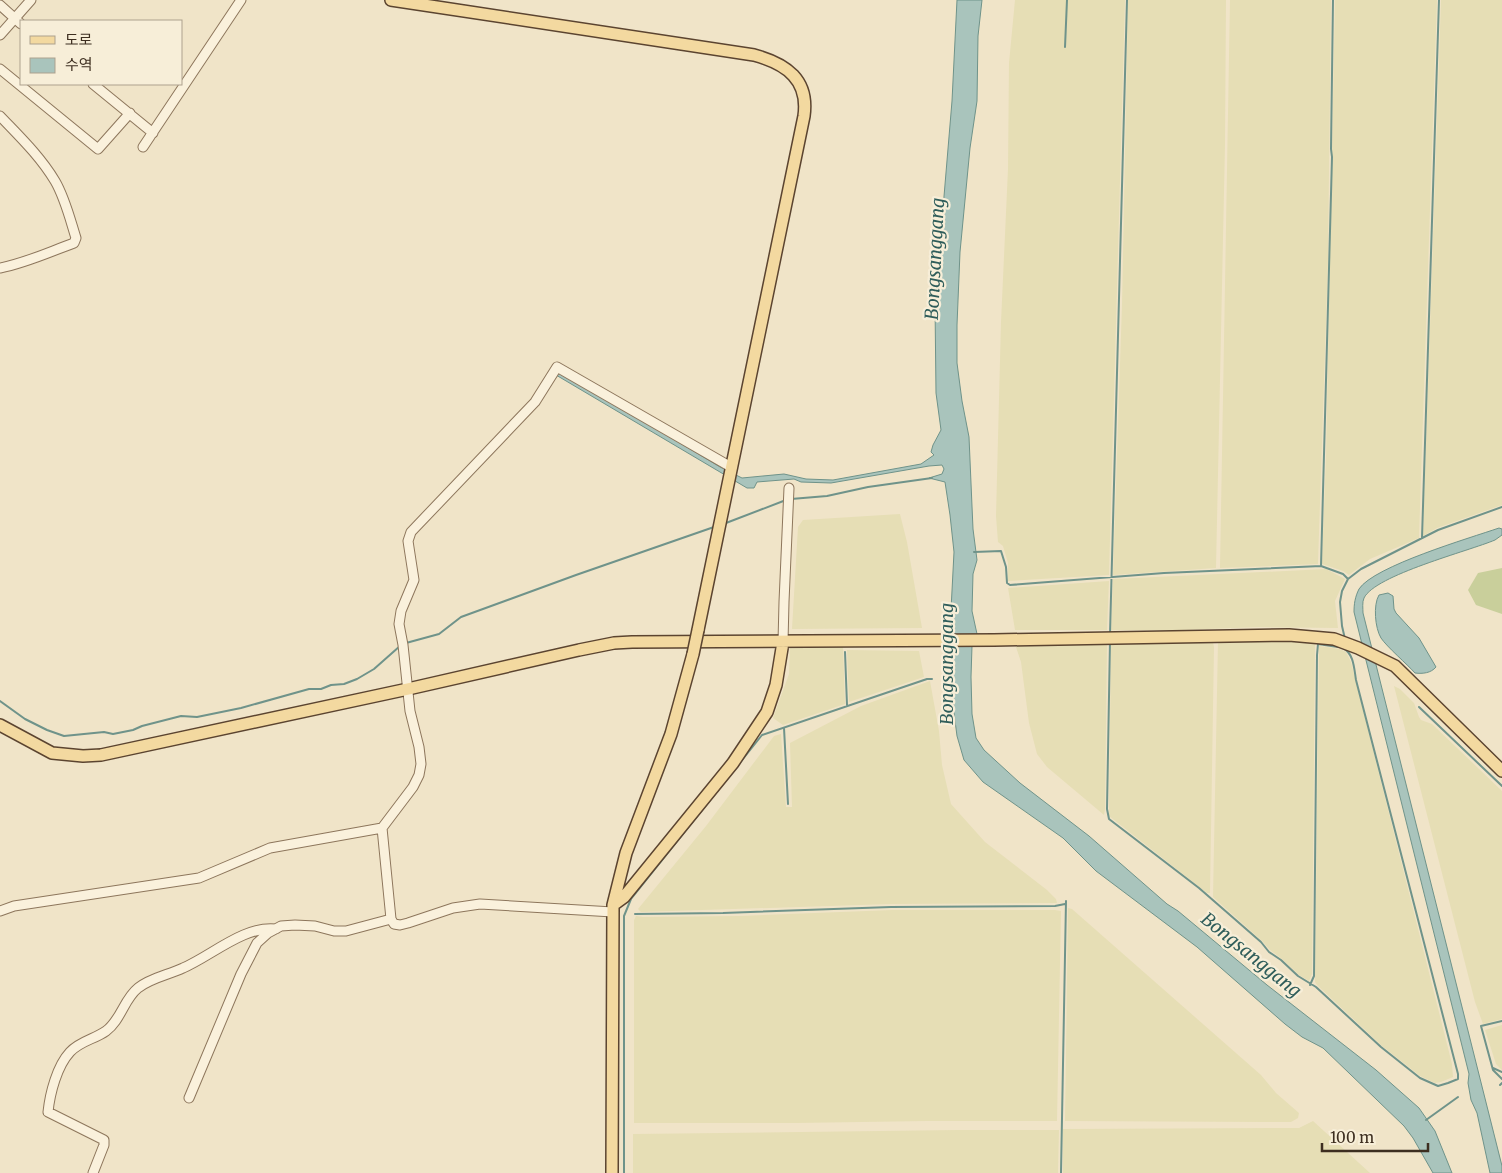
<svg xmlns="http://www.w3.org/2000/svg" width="1502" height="1173" viewBox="0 0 1502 1173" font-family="Merriweather,'Noto Sans KR',serif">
  <rect width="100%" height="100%" fill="#f0e4c8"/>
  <!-- farmland -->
  <path fill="#e6deb5" d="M1015,0H1125L1109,575L1008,581V563L1003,546L998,542L996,516L1001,322L1008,169L1009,63Z
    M1128,0H1226L1225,145L1216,568L1113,575L1122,304Z
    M1230,0H1331L1328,259L1318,564L1220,568Z
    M1335,0H1437L1419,538L1370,559L1349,575L1343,571L1322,564V561L1326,457Z
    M1441,0H1502V505L1437,528L1423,536Z
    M900,514L907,542L922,628L792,629L798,527L803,520Z
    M1326,569L1345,579L1335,601L1338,628L1259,627L1183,630H1111L1113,579Z
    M1109,581L1107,630H1015L1008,588Z
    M1211,641L1213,642L1214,647L1210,893H1207L1109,816V810L1111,645Z
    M1218,641L1314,642L1315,643L1312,974L1309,981L1299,975L1282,959L1270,950L1262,941L1213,897Z
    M1015,644H1107L1105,810L1104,815L1047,767L1037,754L1029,723L1021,662Z
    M793,646L843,647L845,704L783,725L773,718L789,674L790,648Z
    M1319,646L1340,649L1346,652L1351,662L1452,1064L1453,1077L1441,1082L1435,1083L1420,1076L1382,1046L1317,985L1315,982Z
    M847,650L919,651L924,677L849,702Z
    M930,681L939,731L942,765L951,804L985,842L1047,890L1056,899L1057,903L891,904L641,912L638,909L706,826L774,736L781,734L786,807H792L790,743L861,706Z
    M1394,686L1400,689L1414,703L1419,717L1421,720L1432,724L1502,791V1019L1483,1024L1475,1002Z
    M1068,908L1072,909L1261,1075L1276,1093L1299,1113L1298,1118L1291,1122H1263L1065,1121Z
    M892,910H1055L1061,911L1057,1121H927L796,1123H634V920L636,916L643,917L739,916Z
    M1502,1025V1070L1496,1064L1485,1030Z
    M1313,1121L1370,1173H1063V1129L1299,1128Z
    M957,1130H1059L1058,1173H633V1134Z"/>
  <!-- green -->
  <path fill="#c9cf9b" d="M1502,568V614L1476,605L1468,590L1478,573Z"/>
  <!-- water -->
  <path fill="#a9c4bc" stroke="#6f938a" d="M957,0H982L978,36L977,101L970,148L960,252L957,325V363L962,401L969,437L973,529L977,560L973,574L972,611L977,634L972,646L971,677L972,714L976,738L984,750L1020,783L1089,836L1167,904L1178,911L1267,985L1376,1070L1419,1108L1435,1131L1452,1173H1433L1413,1138L1404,1126L1323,1048L1302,1037L1285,1024L1197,947L1096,871L1063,838L983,782L964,760L957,736L954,713L952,675L953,649L948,632L951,610L954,552L950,515L945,482L929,478L942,474L944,469L942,465L929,466L831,483L801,482L794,479L757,482L754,488H747L556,375L559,370L720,467L742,478L784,474L806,479L833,480L921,464L934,455L931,452L933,445L941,430L936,393L935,304L952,101Z
    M1499,528L1502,529V535L1495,540C1469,551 1375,575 1364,598C1362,602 1363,609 1363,613L1502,1166V1173H1490L1477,1113L1471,1100L1468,1083L1469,1074L1354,612C1354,604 1355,597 1359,589C1374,566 1470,538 1499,528Z
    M1388,593L1393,596L1394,609L1396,613L1419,638L1436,667C1431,673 1423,674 1415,673C1407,664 1387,647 1381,638C1375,628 1373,605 1379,595Z"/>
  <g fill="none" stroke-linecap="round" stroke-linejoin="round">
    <!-- stream -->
    <path stroke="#6f938a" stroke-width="2" d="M1065,47L1067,0
      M791,499L827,496L868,487L932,478
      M726,523L786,500
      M1422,538L1439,0
      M974,552L1001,551L1006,567L1007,583L1010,585L1164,573L1321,566L1343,574L1348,579
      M1321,566L1332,157L1331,149L1333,0
      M1110,634L1127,0
      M1345,639L1342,626L1340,602L1342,591L1348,579L1361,569L1438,530L1502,507
      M1110,641L1107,809L1109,819L1199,888L1261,942L1269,952L1281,960L1298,976L1316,987L1381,1047L1420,1078L1438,1086L1448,1083L1458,1079V1074L1356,680C1354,668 1354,654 1343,648
      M406,643L439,634L461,617L576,575L714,527
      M845,652L847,705
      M0,701L25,719L47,730L64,736L104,732L113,734L133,730L142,726L181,716L197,717L241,708L309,689H321L331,685L344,684L357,679L374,669L400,646
      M1419,707L1502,786
      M784,728L788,804
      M635,914L723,913L891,907L1055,906L1065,904
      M1310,985L1314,976L1317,655L1318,644L1338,647
      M1502,1021L1481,1026L1493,1070L1502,1079
      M1493,1068L1502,1072
      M1500,1085L1502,1083
      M1426,1120L1458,1097
      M624,1173V916L631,899L762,735L927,679H932
      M1061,1173L1066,901"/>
    <defs>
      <path id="minor" d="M0,5L21,24
        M0,35L31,0
        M0,69L98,149L130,113
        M93,84L153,133
        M0,116C19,136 40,156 55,181C65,198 70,219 76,238L74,243C49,252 26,263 0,268
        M143,147L241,0
        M783,642L784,602L789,488
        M382,828L391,919L394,924L400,925L408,923L453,908L480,904L613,912
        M0,911L14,906L199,878L270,848L382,828L413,787L419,775L421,764L419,747L410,711L403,645L399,624L401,611L414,580L408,541L411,532L535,402L557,367L731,467
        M189,1098L241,974L257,943L268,933L281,926L295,925L315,926L334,931H346L391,919
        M93,1173L104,1145V1140L48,1112C50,1093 57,1066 70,1052C80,1041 95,1039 106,1031C121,1020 124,999 138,988C150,978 168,975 183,968C211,956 245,925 276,929"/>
      <path id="major" d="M391,0L754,55C787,64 809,80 804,116L698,630
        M0,725L52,753L83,756L101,755L408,689L579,650L614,643L632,642L994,640L1289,635L1334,639L1358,648L1395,666L1502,771
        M613,905L624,897L733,763L767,712L776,685L783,642
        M612,1173L613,905L626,853L671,734L693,654"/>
    </defs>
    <!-- minor casing -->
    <use href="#minor" stroke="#8d765c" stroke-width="11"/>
    <!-- major casing -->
    <use href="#major" stroke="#5b4430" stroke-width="14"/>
    <!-- minor -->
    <use href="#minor" stroke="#faf1dc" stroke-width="9"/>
    <!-- major -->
    <use href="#major" stroke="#f3d9a0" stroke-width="11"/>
    <defs>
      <path id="major-bridge" d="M693,654L698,630"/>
    </defs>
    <!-- major-bridge casing -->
    <use href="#major-bridge" stroke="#5b4430" stroke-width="14" stroke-linecap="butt"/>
    <!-- major-bridge -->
    <use href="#major-bridge" stroke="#f3d9a0" stroke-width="11"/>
  </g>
  <g text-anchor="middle" stroke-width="4.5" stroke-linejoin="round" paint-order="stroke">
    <!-- water labels -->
    <g font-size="18" font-style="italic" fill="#2f5d5a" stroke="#f7eed8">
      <text transform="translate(935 259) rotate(-87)" y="6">Bongsanggang</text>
      <text transform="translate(947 664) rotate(-90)" y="6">Bongsanggang</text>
      <text transform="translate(1251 955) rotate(39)" y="6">Bongsanggang</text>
    </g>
  </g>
  <!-- legend -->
  <rect x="20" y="20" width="162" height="65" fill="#f7eed8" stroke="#ada18e"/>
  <rect x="30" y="36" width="25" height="8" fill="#f3d9a0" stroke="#ada18e"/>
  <text x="65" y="45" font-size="15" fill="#3d2e20">도로</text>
  <rect x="30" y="58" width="25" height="15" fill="#a9c4bc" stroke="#ada18e"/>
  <text x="65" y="70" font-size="15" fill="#3d2e20">수역</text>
  <!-- scale -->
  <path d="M1322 1143v8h106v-8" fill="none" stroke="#3d2e20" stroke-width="2.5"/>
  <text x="1330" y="1143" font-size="15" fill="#3d2e20" stroke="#f7eed8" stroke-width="4" paint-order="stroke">100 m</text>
</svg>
